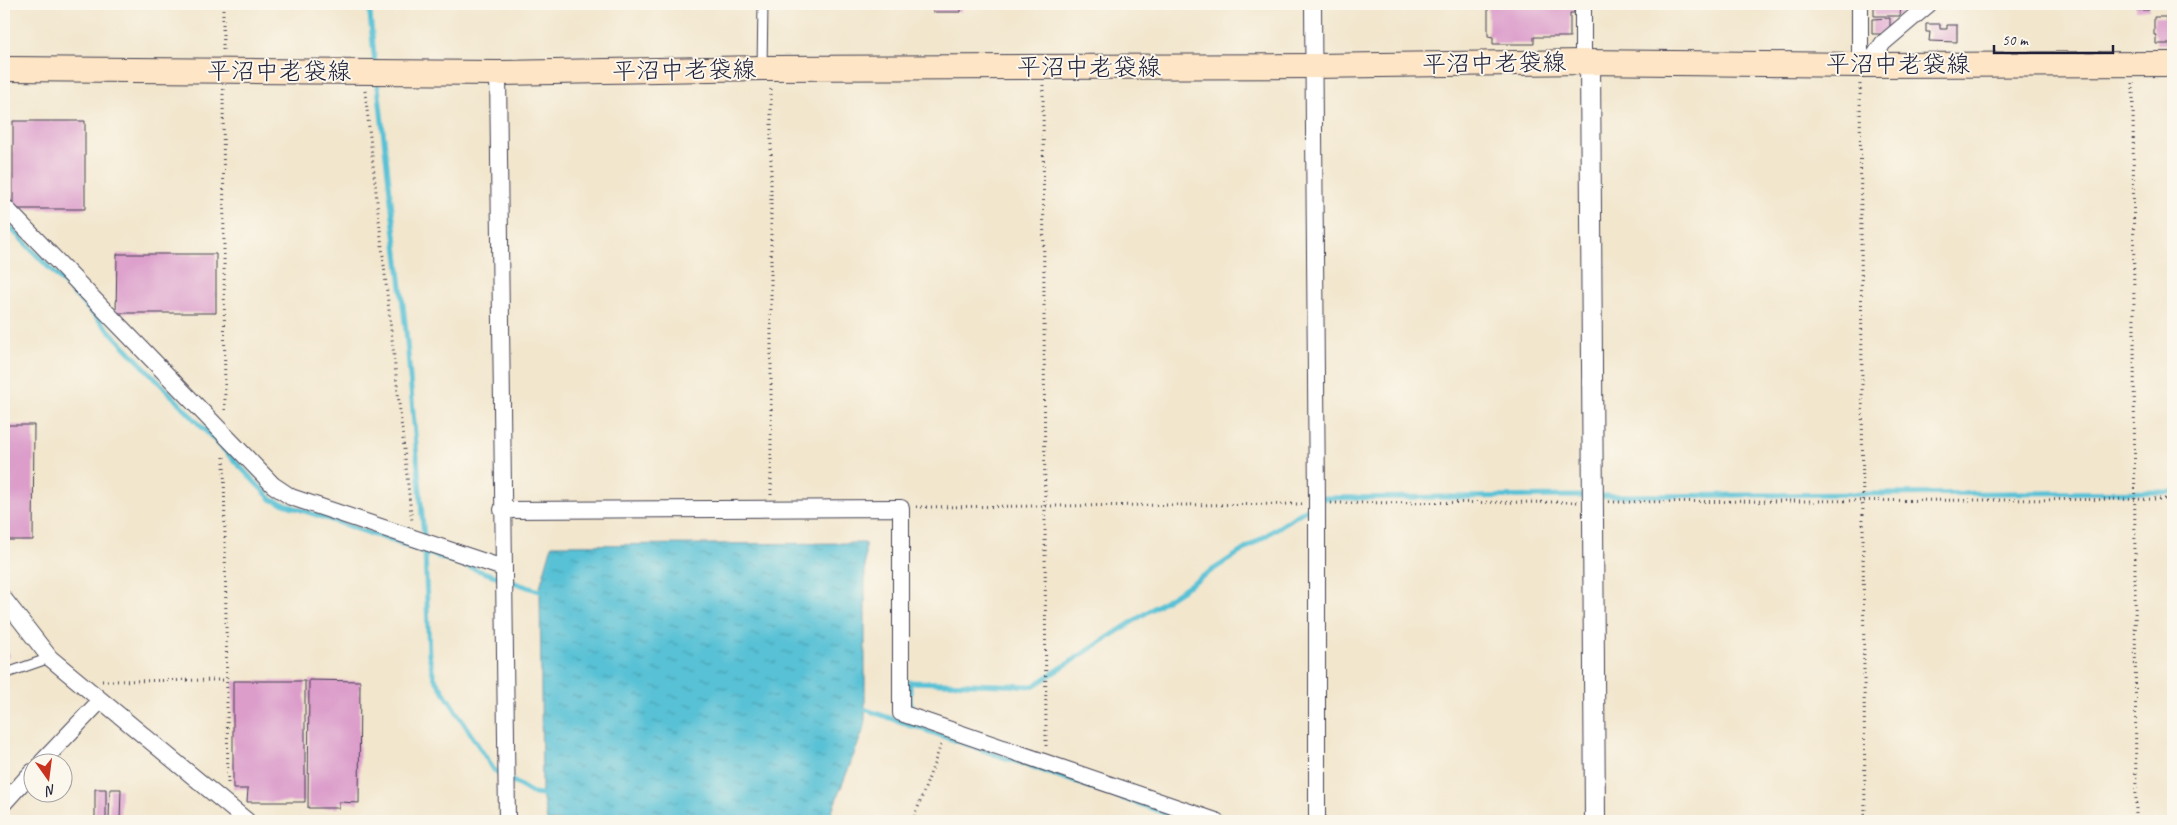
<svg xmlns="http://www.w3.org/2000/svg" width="2177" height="825" viewBox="0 0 2177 825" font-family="Caveat,'Klee One',sans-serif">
  <defs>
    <pattern id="water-ripples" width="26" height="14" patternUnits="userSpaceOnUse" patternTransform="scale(1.25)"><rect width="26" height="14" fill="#58c1d5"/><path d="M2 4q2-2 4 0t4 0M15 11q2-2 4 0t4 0" fill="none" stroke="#489cae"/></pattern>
  </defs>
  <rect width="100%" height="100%" fill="#fbf7ec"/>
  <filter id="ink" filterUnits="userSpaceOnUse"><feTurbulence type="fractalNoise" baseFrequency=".02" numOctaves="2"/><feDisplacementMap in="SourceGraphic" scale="10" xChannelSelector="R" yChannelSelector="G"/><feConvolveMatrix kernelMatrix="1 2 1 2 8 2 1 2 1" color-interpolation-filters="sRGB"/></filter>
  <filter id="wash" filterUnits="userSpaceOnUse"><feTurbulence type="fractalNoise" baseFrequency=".0096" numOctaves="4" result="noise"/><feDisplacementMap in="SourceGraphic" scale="20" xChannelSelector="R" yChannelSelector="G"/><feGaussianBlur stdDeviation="1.12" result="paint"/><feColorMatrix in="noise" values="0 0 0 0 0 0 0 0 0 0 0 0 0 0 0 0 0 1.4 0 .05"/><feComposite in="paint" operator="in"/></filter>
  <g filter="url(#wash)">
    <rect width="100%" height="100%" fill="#f2e6cd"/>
    <!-- water -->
    <path fill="url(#water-ripples)" stroke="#3d7288" d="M865,543V726L828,821H547L542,794L540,587L552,545Z"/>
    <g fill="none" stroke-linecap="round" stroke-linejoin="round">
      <!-- stream -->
      <path stroke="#58c1d5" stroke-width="5" d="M369,4L375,65
        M377,78L406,331L424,537
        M4,221L272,500L545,593
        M1597,496L2173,492
        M1320,500L1324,498L1588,496
        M425,551L429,655L434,677L494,770L534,794L549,796
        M861,708L1188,821
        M910,726V682L1033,686L1313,505"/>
    </g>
    <g id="blocks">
      <!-- building -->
      <path fill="#dc9dcb" d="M933,4H961V12H933Z
        M1488,4H1574V13H1570V37H1534V44H1493V37L1488,36Z
        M1874,4H1901L1900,16H1874Z
        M2136,4H2149V10H2136Z
        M2154,17H2167V20H2173V44H2156V35H2154Z
        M1890,18V28L1884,34H1872V19Z
        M1926,24H1940V29H1947V25H1957V42L1929,41L1930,32H1926Z
        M4,120H8L7,190H4Z
        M13,121H85V209H13Z
        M117,254H216V313H116Z
        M4,425H34L33,540H4Z
        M4,644L10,656L4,659Z
        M309,680L360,681L359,803L339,802V808H308Z
        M233,681H305V802H247L248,789H233Z
        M95,789H106V821H95Z
        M110,789H121L120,821H109Z"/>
    </g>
  </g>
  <g filter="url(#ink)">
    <use href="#blocks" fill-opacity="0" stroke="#413f51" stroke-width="1"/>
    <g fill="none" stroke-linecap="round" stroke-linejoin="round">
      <defs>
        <path id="service" d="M762,68L763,4
          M4,674L50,658"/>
        <path id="minor" d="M1313,4L1317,504V821
          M1583,62V4
          M1869,64L1883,43L1929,4
          M1860,65V4
          M498,73L507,821
          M4,206L273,485L291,497L503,568
          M502,510L901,508V713L1216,821
          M4,599L50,658L247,821
          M42,762L101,700
          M4,803L32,772"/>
        <path id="tertiary" d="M1590,62L1595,821"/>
        <path id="secondary" d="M4,69L498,73L762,68L1314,66L1583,62L1860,65L2173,64"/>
      </defs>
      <!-- service casing -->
      <use href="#service" stroke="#413f51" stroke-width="11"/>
      <!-- minor casing -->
      <use href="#minor" stroke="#413f51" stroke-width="18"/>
      <!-- tertiary casing -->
      <use href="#tertiary" stroke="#413f51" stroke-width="22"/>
      <!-- secondary casing -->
      <use href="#secondary" stroke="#413f51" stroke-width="26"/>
      <!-- path -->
      <path stroke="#413f51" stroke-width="3" stroke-dasharray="1 4" stroke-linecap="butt" d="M223,4V52
        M2133,83L2136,821
        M1860,84L1865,821
        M1043,85L1046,747
        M223,89L225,412
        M365,91L412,522
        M224,457L228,785
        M771,495V86
        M1609,502L2173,499
        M1331,503L1578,502
        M916,507L1303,504
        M102,681L226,680
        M913,821L942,742"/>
      <!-- service -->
      <use href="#service" stroke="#fff" stroke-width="9"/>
      <!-- minor -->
      <use href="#minor" stroke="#fff" stroke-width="16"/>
      <!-- tertiary -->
      <use href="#tertiary" stroke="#fff" stroke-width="20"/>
      <!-- secondary -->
      <use href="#secondary" stroke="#fde5c5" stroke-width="24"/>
    </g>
  </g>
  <g text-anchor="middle" stroke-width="4" stroke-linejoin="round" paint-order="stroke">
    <!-- street labels -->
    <g font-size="24" fill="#22223b" stroke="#fbf7ec">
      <text transform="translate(1494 63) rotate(-1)" y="8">平沼中老袋線</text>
      <text x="1898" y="72">平沼中老袋線</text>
      <text x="1089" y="75">平沼中老袋線</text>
      <text transform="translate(684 70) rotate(-1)" y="8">平沼中老袋線</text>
      <text x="279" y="79">平沼中老袋線</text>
    </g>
  </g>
  <!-- margin -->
  <rect width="2177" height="825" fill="none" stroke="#fbf7ec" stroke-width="20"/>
  <!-- north arrow -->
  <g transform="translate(48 778) rotate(166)"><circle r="24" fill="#fbf7ec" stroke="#a4a2a5"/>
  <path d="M0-4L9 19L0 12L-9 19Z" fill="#c8321e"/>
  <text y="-8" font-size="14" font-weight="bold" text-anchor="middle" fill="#22223b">N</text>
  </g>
  <!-- scale -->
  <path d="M1994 45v8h119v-8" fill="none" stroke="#22223b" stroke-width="2.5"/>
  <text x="2002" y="45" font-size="15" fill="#22223b" stroke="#fbf7ec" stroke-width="4" paint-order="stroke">50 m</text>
</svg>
